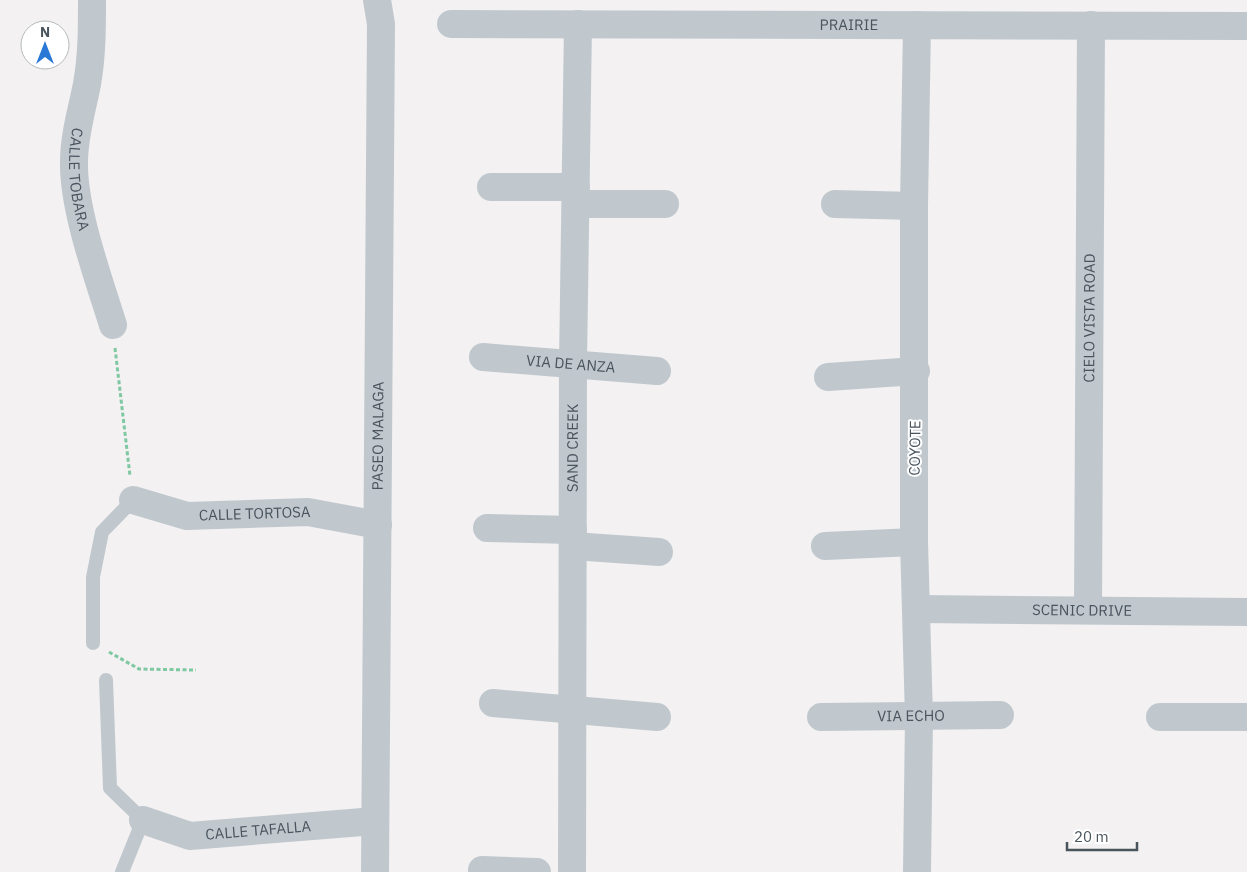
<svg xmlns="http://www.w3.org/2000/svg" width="1247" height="872" viewBox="0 0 1247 872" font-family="'IBM Plex Sans',sans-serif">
  <rect width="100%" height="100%" fill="#f3f1f1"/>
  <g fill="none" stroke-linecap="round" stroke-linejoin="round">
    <!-- path -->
    <path stroke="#7ec8a2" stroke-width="3" stroke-dasharray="4 2.5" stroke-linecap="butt" d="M115,348L130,476
      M109,652L139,669L196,670"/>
    <!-- lane -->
    <path stroke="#c0c8ce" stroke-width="14" d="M93,643V577L102,532L133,500
      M106,680L110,788L143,820L122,872"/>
    <!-- street -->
    <g stroke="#c0c8ce" stroke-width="28">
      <path id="s1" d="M92,0C92,28 92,56 87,84C82,110 74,135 74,162C73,209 99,280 113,325"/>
      <path id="s2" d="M451,24L1247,26"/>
      <path d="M491,187H576"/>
      <path d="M576,204H665"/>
      <path d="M835,204L914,206"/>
      <path id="s3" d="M483,357L657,371"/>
      <path d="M828,377L916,371"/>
      <path id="s4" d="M133,500L187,516L308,512L378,525"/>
      <path d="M487,528L573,530"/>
      <path d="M573,546L659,552"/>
      <path d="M825,546L914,542"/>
      <path id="s5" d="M917,609L1247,612"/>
      <path id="s6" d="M1088,609L1091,25"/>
      <path d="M493,703L657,717"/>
      <path id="s7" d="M821,717L1000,715"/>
      <path d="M1160,717H1247"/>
      <path id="s8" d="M143,820L190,836L375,821"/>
      <path d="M482,870L537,872"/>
      <path id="s9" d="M375,872L381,24L377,0"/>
      <path id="s10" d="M572,872L573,363L578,24"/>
      <path d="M917,872L919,717L914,542V206L917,25"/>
    </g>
  </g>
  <g text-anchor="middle" stroke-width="4" stroke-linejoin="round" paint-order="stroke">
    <!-- street labels -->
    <g font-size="15" fill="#4a545d" stroke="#fff">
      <text dy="5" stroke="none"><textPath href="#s2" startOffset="398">PRAIRIE</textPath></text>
      <text dy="5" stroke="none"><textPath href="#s1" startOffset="181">CALLE TOBARA</textPath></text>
      <text dy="5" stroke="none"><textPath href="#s6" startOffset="291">CIELO VISTA ROAD</textPath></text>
      <text dy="5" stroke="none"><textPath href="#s3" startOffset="88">VIA DE ANZA</textPath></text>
      <text dy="5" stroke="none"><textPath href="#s9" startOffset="436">PASEO MALAGA</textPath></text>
      <text dy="5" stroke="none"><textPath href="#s10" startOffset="424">SAND CREEK</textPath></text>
      <text transform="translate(915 448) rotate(-89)" y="5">COYOTE</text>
      <text dy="5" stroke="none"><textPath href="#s4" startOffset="124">CALLE TORTOSA</textPath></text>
      <text dy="5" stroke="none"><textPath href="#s5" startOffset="165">SCENIC DRIVE</textPath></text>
      <text dy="5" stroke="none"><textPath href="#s7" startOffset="90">VIA ECHO</textPath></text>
      <text dy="5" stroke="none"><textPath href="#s8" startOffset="118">CALLE TAFALLA</textPath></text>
    </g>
  </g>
  <!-- north arrow -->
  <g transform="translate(45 45)"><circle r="24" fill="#ffffff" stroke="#b7bbbe"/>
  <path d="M0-4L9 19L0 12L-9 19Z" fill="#2878d6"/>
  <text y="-8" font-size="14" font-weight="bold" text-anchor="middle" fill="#4a545d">N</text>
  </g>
  <!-- scale -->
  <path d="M1067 842v8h70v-8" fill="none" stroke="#4a545d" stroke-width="2.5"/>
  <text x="1074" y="842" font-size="15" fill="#4a545d" stroke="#ffffff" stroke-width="4" paint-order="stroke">20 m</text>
</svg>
